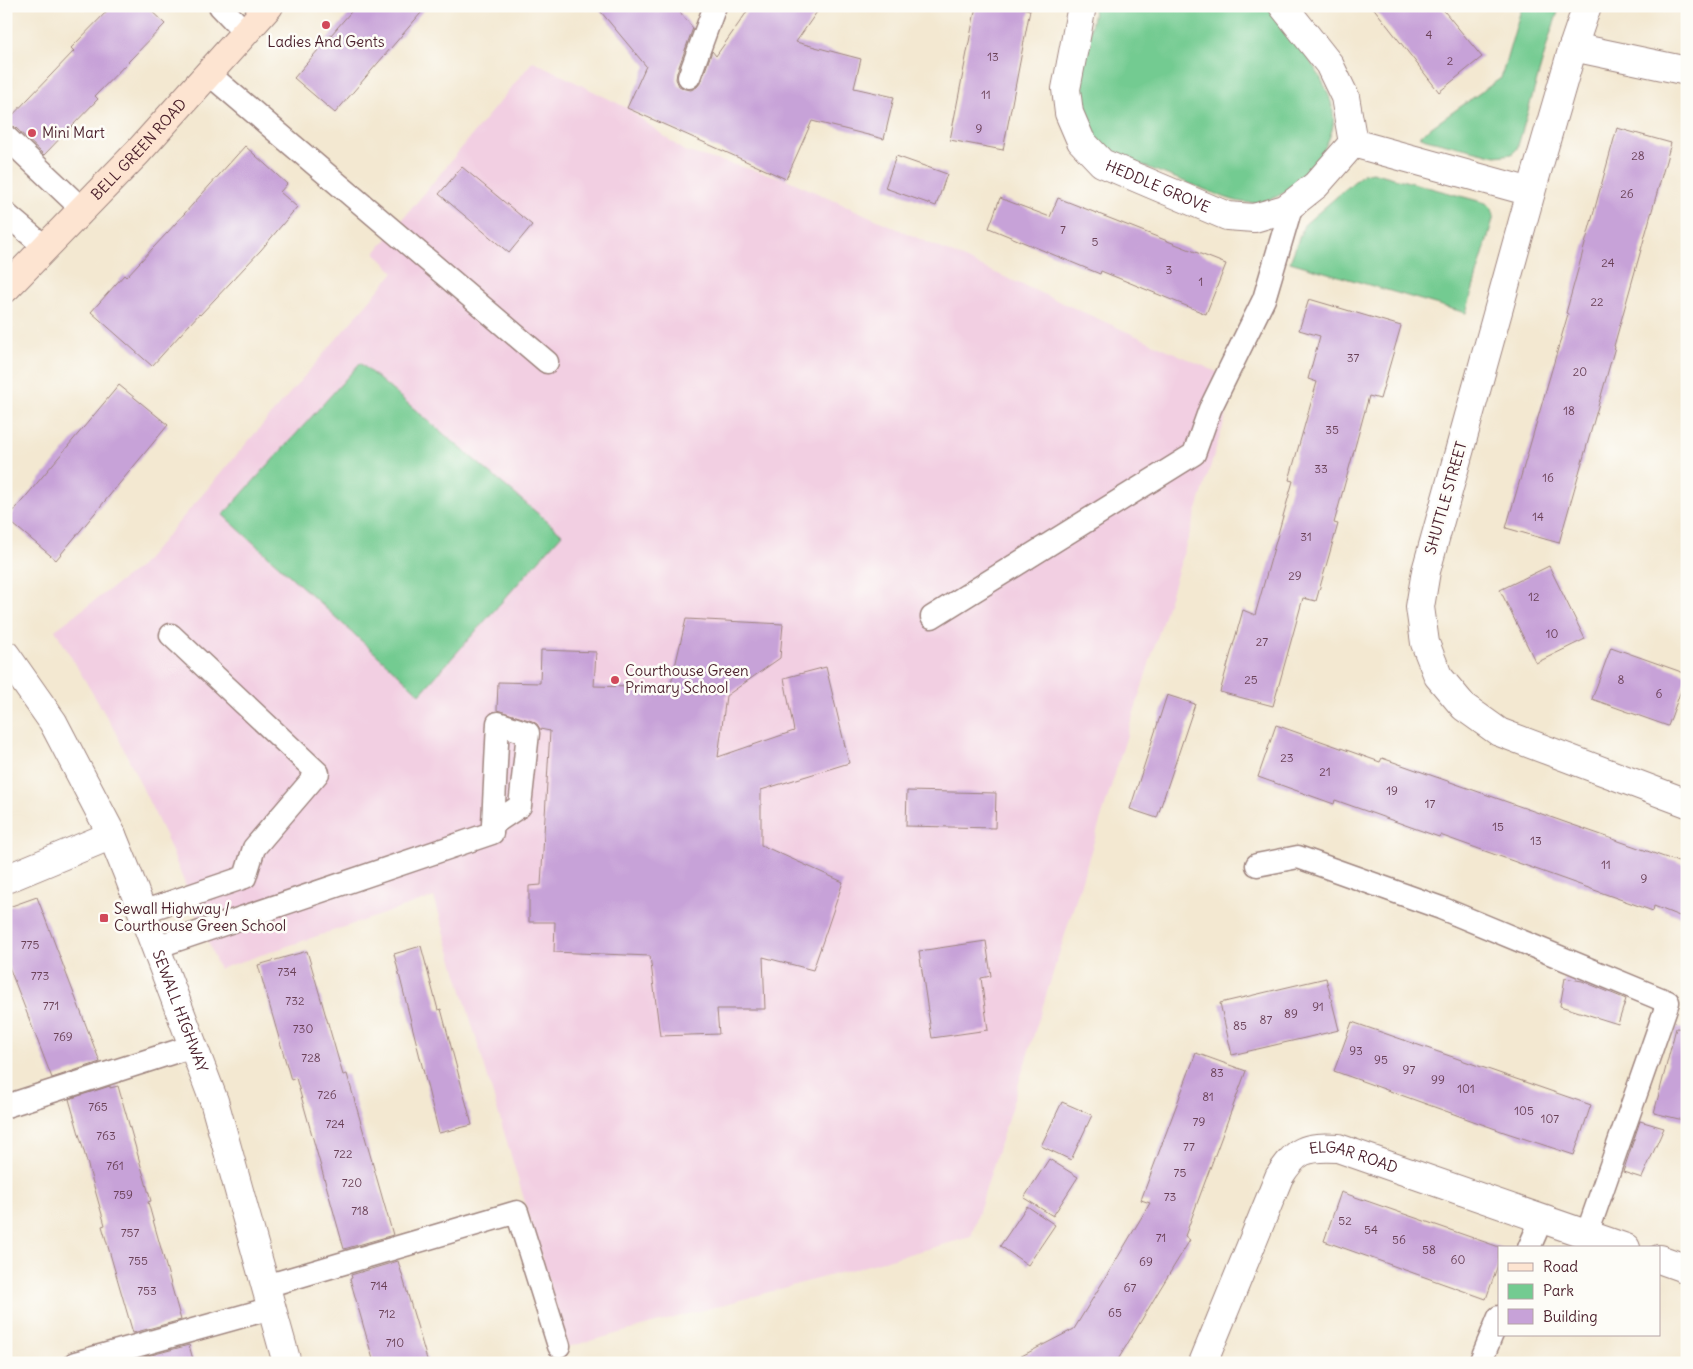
<svg xmlns="http://www.w3.org/2000/svg" width="1693" height="1369" viewBox="0 0 1693 1369" font-family="Delius,sans-serif">
  <rect width="100%" height="100%" fill="#fdfcf7"/>
  <filter id="ink" filterUnits="userSpaceOnUse"><feTurbulence type="fractalNoise" baseFrequency=".02" numOctaves="2"/><feDisplacementMap in="SourceGraphic" scale="10" xChannelSelector="R" yChannelSelector="G"/><feConvolveMatrix kernelMatrix="1 2 1 2 8 2 1 2 1" color-interpolation-filters="sRGB"/></filter>
  <filter id="wash" filterUnits="userSpaceOnUse"><feTurbulence type="fractalNoise" baseFrequency=".0096" numOctaves="4" result="noise"/><feDisplacementMap in="SourceGraphic" scale="20" xChannelSelector="R" yChannelSelector="G"/><feGaussianBlur stdDeviation="1.12" result="paint"/><feColorMatrix in="noise" values="0 0 0 0 0 0 0 0 0 0 0 0 0 0 0 0 0 1.4 0 .05"/><feComposite in="paint" operator="in"/></filter>
  <g filter="url(#wash)">
    <rect width="100%" height="100%" fill="#f3e8d1"/>
    <!-- built -->
    <path fill="#f2cfe2" d="M533,61L627,108L684,151L786,179L1237,381L971,1237L568,1347L434,897L219,969L166,837L115,731L55,630L141,566L394,272L375,253Z"/>
    <!-- green -->
    <path fill="#73cb91" stroke="#5e755e" d="M1095,6H1267C1290,36 1343,90 1332,130C1328,145 1319,158 1310,170C1296,187 1275,202 1252,203C1234,203 1217,194 1201,188C1176,178 1151,169 1126,159C1121,156 1114,154 1109,150C1062,117 1087,53 1095,6Z
      M1522,6H1560L1550,35L1517,149L1512,154L1496,156L1426,139L1419,136L1501,78Z
      M1372,172L1486,203L1492,209L1494,216L1466,313L1290,262L1304,225L1363,174Z
      M360,363L562,534L420,694L223,515Z"/>
    <g id="blocks">
      <!-- building -->
      <path fill="#c7a2d8" d="M112,6H146L165,24L95,96L98,99L44,155L15,127L6,124V122L74,51L71,48Z
        M356,6H427L335,113L294,78Z
        M596,6H675L693,28L677,72L676,79L679,86L685,89L691,90L697,87L701,82L712,51L716,56L751,6H821L796,42L861,59L854,88L894,97L884,139L812,121L786,179L627,108L646,66Z
        M976,6H1014L1030,10L1003,150L950,140Z
        M1372,6H1440L1482,57L1439,92Z
        M1617,128L1671,143L1614,346L1615,347L1559,543L1506,528L1568,314L1566,313Z
        M245,146L287,184L280,192L297,207L261,250L200,315L199,314L152,366L91,312L124,275L126,277L167,233Z
        M896,156L947,174L936,206L885,188Z
        M462,167L532,225L509,253L439,194Z
        M1000,198L1050,217L1058,198L1226,264L1206,314L1101,271L1100,274L989,228Z
        M1309,299L1401,326L1380,399L1369,396L1334,523L1338,524L1316,601L1303,598L1273,706L1220,692L1243,610L1255,615L1293,481L1289,480L1317,382L1308,379L1320,336L1299,330Z
        M119,385L168,425L56,560L7,519Z
        M1549,566L1585,639L1536,663L1500,590Z
        M686,619L783,624L780,658L726,696L718,757L794,731L784,678L826,667L849,763L761,790V845L843,882L813,970L763,957L765,1009H717L719,1034L660,1036L650,956L554,952L555,922H529V886L541,885L550,731L540,729L537,724L532,721L497,710L498,682L540,683L541,650L596,652L594,686L670,688Z
        M1611,647L1687,674L1668,726L1592,699Z
        M1167,695L1195,704L1157,818L1130,809Z
        M1276,725L1380,762L1382,758L1687,865V919L1654,906L1653,911L1440,835L1439,837L1335,800L1334,804L1258,777Z
        M907,791L996,793L995,828L906,826Z
        M37,897L100,1062L52,1078L6,959V908Z
        M986,941L991,976L981,978L988,1030L932,1038L919,951Z
        M421,946L438,1010L441,1009L472,1125L439,1133L394,954Z
        M307,951L343,1075L347,1074L393,1235L344,1249L296,1078L291,1080L258,965Z
        M1326,978L1339,1030L1232,1055L1220,1003Z
        M1565,978L1582,981L1626,999L1618,1024L1560,1006Z
        M1352,1022L1591,1105L1574,1155L1504,1132L1334,1071Z
        M1676,1028L1687,1029V1121L1654,1113Z
        M1196,1053L1246,1071L1185,1236L1190,1240L1160,1289L1116,1363H1008L1074,1329L1115,1262L1150,1203L1141,1200Z
        M110,1086V1088L118,1086L151,1201L148,1202L181,1320L133,1333L102,1226L105,1225L69,1099Z
        M1062,1102L1092,1115L1071,1160L1041,1146Z
        M1640,1121L1664,1128L1642,1178L1623,1172Z
        M1049,1159L1078,1177L1053,1216L1024,1198Z
        M1341,1192L1502,1248H1499V1262L1486,1299L1324,1241Z
        M1027,1206L1055,1225L1028,1265L1000,1246Z
        M398,1261L416,1322L428,1363H374L350,1279L352,1278L351,1275Z
        M189,1345L194,1363H145L144,1357Z"/>
    </g>
  </g>
  <g filter="url(#ink)">
    <use href="#blocks" fill-opacity="0" stroke="#9e847e" stroke-width="1"/>
    <g fill="none" stroke-linecap="round" stroke-linejoin="round">
      <defs>
        <path id="service" d="M220,6L246,33
          M209,74L547,362
          M689,77L715,6
          M6,137L82,209
          M6,214L45,247
          M932,617L1194,454L1210,409L1264,299L1292,204
          M1257,865L1298,857L1441,908L1668,1002L1587,1234
          M142,912L245,877L254,848L318,773L171,635
          M156,947L492,833L493,824L498,723L528,733L520,806L493,824
          M6,1106L193,1046
          M1529,1248L1542,1218
          M266,1286L517,1212L559,1346
          M75,1363L272,1308
          M1480,1363L1499,1317"/>
        <g id="minor">
          <path id="s1" d="M1082,6L1066,89L1069,113L1081,141L1102,163L1227,216L1254,218L1285,209L1292,204L1316,185L1353,143"/>
          <path d="M1283,6L1329,64L1345,97L1353,143"/>
          <path d="M1587,6L1573,47L1531,192L1426,571L1420,607L1425,643L1438,676L1464,707L1499,732L1687,803"/>
          <path d="M1573,47L1687,71"/>
          <path d="M1353,143L1531,192"/>
          <path d="M6,879L112,835"/>
          <path d="M1659,1259L1687,1269"/>
          <path id="s2" d="M1203,1363L1279,1177C1296,1150 1305,1146 1338,1148L1626,1248"/>
        </g>
        <g id="tertiary">
          <path id="s3" d="M6,655L53,722L112,835L127,872L214,1101L287,1363"/>
        </g>
        <g id="secondary">
          <path id="s4" d="M6,288L138,152L269,6"/>
        </g>
      </defs>
      <!-- service casing -->
      <use href="#service" stroke="#9e847e" stroke-width="25"/>
      <!-- minor casing -->
      <use href="#minor" stroke="#9e847e" stroke-width="30"/>
      <!-- tertiary casing -->
      <use href="#tertiary" stroke="#9e847e" stroke-width="30"/>
      <!-- secondary casing -->
      <use href="#secondary" stroke="#9e847e" stroke-width="30"/>
      <!-- service -->
      <use href="#service" stroke="#fff" stroke-width="22"/>
      <!-- minor -->
      <use href="#minor" stroke="#fff" stroke-width="28"/>
      <!-- tertiary -->
      <use href="#tertiary" stroke="#fff" stroke-width="28"/>
      <!-- secondary -->
      <use href="#secondary" stroke="#fde4d1" stroke-width="28"/>
    </g>
  </g>
  <!-- markers -->
  <g fill="#d1495b" stroke="#fdfcf7" stroke-width="2">
    <circle cx="326" cy="25" r="5"/>
    <circle cx="32" cy="133" r="5"/>
    <circle cx="615" cy="680" r="5"/>
    <rect x="99" y="913" width="10" height="10" rx="2.5"/>
  </g>
  <g text-anchor="middle" stroke-width="5" stroke-linejoin="round" paint-order="stroke">
    <!-- number labels -->
    <g font-size="12" fill="#694056">
      <text x="1429" y="39">4</text>
      <text x="993" y="61">13</text>
      <text x="1450" y="65">2</text>
      <text x="986" y="99">11</text>
      <text x="979" y="133">9</text>
      <text x="1638" y="160">28</text>
      <text x="1627" y="198">26</text>
      <text x="1063" y="234">7</text>
      <text x="1095" y="246">5</text>
      <text x="1608" y="267">24</text>
      <text x="1169" y="274">3</text>
      <text x="1201" y="286">1</text>
      <text x="1597" y="306">22</text>
      <text x="1353" y="362">37</text>
      <text x="1580" y="376">20</text>
      <text x="1569" y="415">18</text>
      <text x="1332" y="434">35</text>
      <text x="1321" y="473">33</text>
      <text x="1548" y="482">16</text>
      <text x="1538" y="521">14</text>
      <text x="1306" y="541">31</text>
      <text x="1295" y="580">29</text>
      <text x="1534" y="601">12</text>
      <text x="1552" y="638">10</text>
      <text x="1262" y="646">27</text>
      <text x="1251" y="684">25</text>
      <text x="1621" y="684">8</text>
      <text x="1659" y="698">6</text>
      <text x="1287" y="762">23</text>
      <text x="1325" y="776">21</text>
      <text x="1392" y="795">19</text>
      <text x="1430" y="808">17</text>
      <text x="1498" y="831">15</text>
      <text x="1536" y="845">13</text>
      <text x="1606" y="869">11</text>
      <text x="1644" y="883">9</text>
      <text x="30" y="949">775</text>
      <text x="287" y="976">734</text>
      <text x="40" y="980">773</text>
      <text x="295" y="1005">732</text>
      <text x="51" y="1010">771</text>
      <text x="1318" y="1011">91</text>
      <text x="1291" y="1018">89</text>
      <text x="1266" y="1024">87</text>
      <text x="1240" y="1030">85</text>
      <text x="303" y="1033">730</text>
      <text x="63" y="1041">769</text>
      <text x="1356" y="1055">93</text>
      <text x="311" y="1062">728</text>
      <text x="1381" y="1064">95</text>
      <text x="1409" y="1074">97</text>
      <text x="1217" y="1077">83</text>
      <text x="1438" y="1084">99</text>
      <text x="1466" y="1093">101</text>
      <text x="327" y="1099">726</text>
      <text x="1208" y="1101">81</text>
      <text x="98" y="1111">765</text>
      <text x="1524" y="1115">105</text>
      <text x="1550" y="1123">107</text>
      <text x="1199" y="1126">79</text>
      <text x="335" y="1128">724</text>
      <text x="106" y="1140">763</text>
      <text x="1189" y="1151">77</text>
      <text x="343" y="1158">722</text>
      <text x="115" y="1170">761</text>
      <text x="1180" y="1177">75</text>
      <text x="352" y="1187">720</text>
      <text x="123" y="1199">759</text>
      <text x="1170" y="1201">73</text>
      <text x="360" y="1215">718</text>
      <text x="1345" y="1225">52</text>
      <text x="1371" y="1234">54</text>
      <text x="130" y="1237">757</text>
      <text x="1161" y="1242">71</text>
      <text x="1399" y="1244">56</text>
      <text x="1429" y="1254">58</text>
      <text x="1458" y="1264">60</text>
      <text x="138" y="1265">755</text>
      <text x="1146" y="1266">69</text>
      <text x="379" y="1290">714</text>
      <text x="1130" y="1292">67</text>
      <text x="147" y="1295">753</text>
      <text x="1115" y="1317">65</text>
      <text x="387" y="1318">712</text>
      <text x="395" y="1347">710</text>
    </g>
    <!-- poi labels -->
    <g font-size="15" fill="#4a1f2b" stroke="#fdfcf7" text-anchor="start">
      <text x="326" y="47" text-anchor="middle">Ladies And Gents</text>
      <text x="42" y="138">Mini Mart</text>
      <text x="625" y="676">Courthouse Green<tspan x="625" dy="17">Primary School</tspan></text>
      <text x="114" y="914">Sewall Highway /<tspan x="114" dy="17">Courthouse Green School</tspan></text>
    </g>
    <!-- street labels -->
    <g font-size="15" fill="#4a1f2b" stroke="#fdfcf7">
      <text dy="5" stroke="none"><textPath href="#s4" startOffset="192">BELL GREEN ROAD</textPath></text>
      <text dy="5" stroke="none"><textPath href="#s1" startOffset="230">HEDDLE GROVE</textPath></text>
      <text transform="translate(1446 498) rotate(-74)" y="5">SHUTTLE STREET</text>
      <text dy="5" stroke="none"><textPath href="#s3" startOffset="398">SEWALL HIGHWAY</textPath></text>
      <text dy="5" stroke="none"><textPath href="#s2" startOffset="289">ELGAR ROAD</textPath></text>
    </g>
  </g>
  <!-- margin -->
  <rect width="1693" height="1369" fill="none" stroke="#fdfcf7" stroke-width="25"/>
  <!-- legend -->
  <rect x="1498" y="1246" width="162" height="90" fill="#fdfcf7" stroke="#b5a4a5"/>
  <rect x="1508" y="1263" width="25" height="8" fill="#fde4d1" stroke="#b5a4a5"/>
  <text x="1543" y="1272" font-size="15" fill="#4a1f2b">Road</text>
  <rect x="1508" y="1284" width="25" height="15" fill="#73cb91" stroke="#b5a4a5"/>
  <text x="1543" y="1296" font-size="15" fill="#4a1f2b">Park</text>
  <rect x="1508" y="1309" width="25" height="15" fill="#c7a2d8" stroke="#b5a4a5"/>
  <text x="1543" y="1322" font-size="15" fill="#4a1f2b">Building</text>
</svg>
